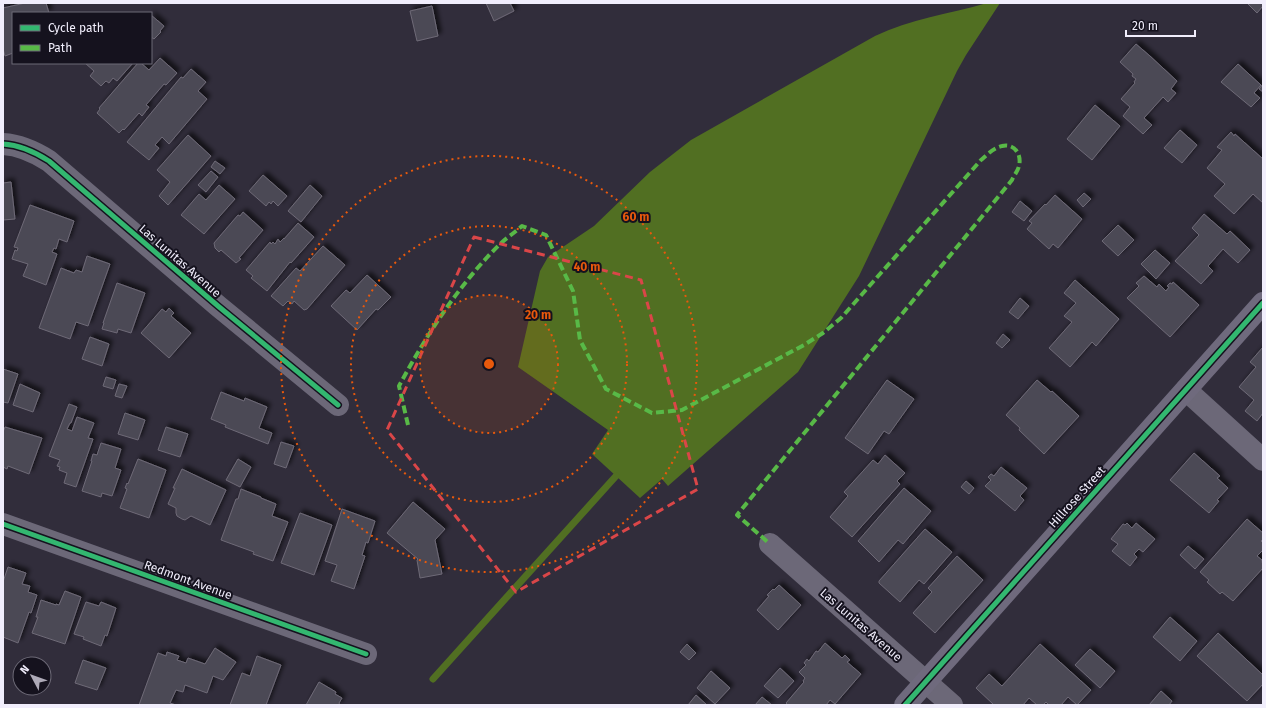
<svg xmlns="http://www.w3.org/2000/svg" width="1266" height="708" viewBox="0 0 1266 708" font-family="'Fira Sans',sans-serif">
  <defs>
    <filter id="shadow"><feDropShadow dx="3.5" dy="-3.5" stdDeviation="2" flood-color="#0009"/></filter>
  </defs>
  <rect width="100%" height="100%" fill="#312d3b"/>
  <!-- water -->
  <path fill="#516f22" d="M987,3H1000L966,55L957,71L859,276L798,372L668,486L662,479L640,498L592,454L608,430L518,367L540,271L548,257L594,226L650,172L691,140L875,36C910,19 949,14 987,3Z"/>
  <g fill="none" stroke-linecap="round" stroke-linejoin="round">
    <!-- stream -->
    <path stroke="#516f22" stroke-width="7" d="M433,679L616,476"/>
  </g>
  <!-- building -->
  <path fill="#4c4955" stroke="#6e6a77" filter="url(#shadow)" d="M25,3H46L49,13H13V53L5,56L3,49V8Z
    M486,3H510L514,11L494,21Z
    M1247,3H1263V6L1257,13Z
    M432,6L438,36L417,41L410,11Z
    M151,15L164,26L160,31L161,32L154,39L151,37Z
    M1136,44L1150,56L1177,81L1171,89L1176,93L1168,102L1163,97L1144,118L1152,125L1143,134L1123,116L1130,107L1121,99L1135,83L1134,82L1136,79L1132,76L1133,74L1120,62Z
    M160,58L177,73L166,85L164,84L146,105L149,107L142,116L139,113L124,130L123,129L119,133L97,113L100,109L99,108L138,63H141L149,70Z
    M85,63H133L117,81L113,78L109,83L106,81L101,86L90,76L94,71Z
    M1238,64L1261,85L1254,93L1260,98L1251,107L1221,82Z
    M191,69L206,82L198,91L207,99L169,144L162,137L155,145L159,148L149,160L127,142L181,77L183,78Z
    M1263,84V92L1259,89Z
    M1095,105L1120,126L1092,160L1067,139Z
    M1180,130L1197,145L1182,163L1164,148Z
    M1231,132L1234,136L1235,134L1263,159V203L1253,194L1234,214L1214,196L1225,184L1207,168L1222,150L1217,147Z
    M188,135L211,156L168,205L159,196L170,182L157,170Z
    M215,161L225,168L220,174L211,167Z
    M211,171L218,177L206,192L198,185Z
    M263,175L287,196L278,206L273,201L271,204L269,202L266,206L249,191Z
    M11,182L15,219L3,220V183Z
    M219,185L235,199L204,234L181,215L199,194L206,200Z
    M310,185L322,196L301,222L288,211Z
    M1084,193L1091,199L1083,207L1077,200Z
    M1055,195L1082,219L1058,248L1053,244L1049,249L1027,229L1032,223L1029,221L1045,204L1046,205Z
    M1020,201L1032,211L1024,221L1012,212Z
    M30,205L74,221L67,242L59,239L56,249L54,248L52,252L57,254L46,285L23,276L28,264L12,259L15,250L17,251L18,248L14,247Z
    M243,212L263,230L239,258L241,259L236,263L221,250L219,252L215,248L214,243L238,215L240,216Z
    M1204,214L1227,234L1230,231L1250,250L1238,263L1223,249L1208,266L1213,271L1201,284L1175,261L1199,235L1192,228Z
    M298,223L314,237L291,263L290,262L267,291L251,278L253,276L246,270L270,242L271,244L273,242L275,244L278,239L280,242L284,238V239Z
    M1118,225L1134,240L1118,256L1102,241Z
    M323,246L345,265L307,309L304,310L294,301L292,304L288,301L283,306L271,296L296,268L300,271Z
    M1155,250L1170,263L1156,279L1141,264Z
    M87,256L110,264L88,326L76,322L70,339L39,328L61,268L74,273L76,270L82,272Z
    M367,275L391,297L378,310L376,309L357,330L331,306L346,290L350,293Z
    M1144,276L1157,287L1159,284L1166,291L1169,287L1167,286L1170,283L1172,284L1173,282L1199,305L1170,337L1127,298L1139,286L1136,283Z
    M1075,280L1119,319L1096,346L1092,342L1070,367L1049,348L1072,322L1064,316L1076,303L1064,293Z
    M117,283L145,293L131,333L118,329L117,333L102,329L104,323H103Z
    M1020,298L1029,306L1018,319L1009,312Z
    M169,308L174,313L171,316L191,333L169,358L141,333L162,309L166,312Z
    M1003,334L1010,340L1002,348L996,343Z
    M90,337L109,344L102,366L82,359Z
    M1263,347V413L1257,421L1245,411L1254,400L1239,387L1256,367L1250,362Z
    M3,369L18,374L8,403L3,402Z
    M106,377L116,380L113,389L103,386Z
    M887,380L914,399L889,434L884,431L868,454L845,438Z
    M1037,380L1051,392L1052,391L1079,416L1044,454L1019,430L1020,428L1006,415Z
    M20,384L40,393L33,412L13,405Z
    M119,384L127,386L122,398L115,396Z
    M221,392L244,401L245,398L267,407L259,428L272,433L268,444L225,427L226,425L211,419Z
    M69,404L77,407L71,423H70L67,429L72,431L77,417L94,423L88,438L93,439L76,487L64,483L67,473L59,470L60,467L57,466L60,460L49,456Z
    M125,413L145,420L138,440L118,434Z
    M5,427L42,438L29,474L8,466L7,469L3,467V432Z
    M166,427L188,434L180,457L158,450Z
    M281,442L294,446L286,468L274,464Z
    M101,443L121,449L115,468L121,470L112,496L102,493L101,497L82,491L92,461H91L93,454L97,455Z
    M1194,453L1220,476L1217,478L1228,488L1217,500L1219,501L1209,513L1170,480Z
    M885,455L905,473L897,481L900,484L852,537L830,517L848,496L844,492L873,460L878,464Z
    M138,459L166,470L149,518L120,508L127,489L125,488L127,483L128,484Z
    M238,459L251,467L240,487L226,480Z
    M1001,467L1027,488L1020,496L1024,500L1015,511L985,486L991,480L988,477L991,474L994,476Z
    M182,469L226,490L210,525L191,516L185,520L182,519L177,516L176,513V508L168,504L175,488H173Z
    M966,481L974,488L969,494L961,487Z
    M904,488L931,511L903,544L898,540L879,562L858,541Z
    M241,489L261,497V498L276,504L272,516L288,522L273,561L253,554L254,552L221,540L236,499H238Z
    M413,502L445,529L435,540L442,574L420,578L417,560L418,559L387,533Z
    M342,509L375,521L368,543L366,542L362,555L365,556L354,589L331,581L337,565L325,561Z
    M300,513L332,525L314,575L281,563Z
    M1247,519L1263,533V539L1261,541L1263,543V550L1257,556L1262,560L1263,568L1233,601L1222,592L1220,594L1207,582L1209,580L1200,572Z
    M1127,523L1132,528L1136,523L1155,539L1143,552L1139,549L1134,554L1137,557L1130,566L1112,551L1118,544L1111,539L1123,524L1125,525Z
    M925,529L952,552L924,584L919,580L900,602L879,583V581Z
    M1188,546L1204,559L1195,569L1180,555Z
    M957,556L983,580L935,633L913,613L932,592L928,588Z
    M8,567L26,573L22,584L30,586L28,592L37,595L31,613L29,612L18,643L3,637V582Z
    M779,585L801,605L778,630L757,610L769,596L767,595L773,589L774,590Z
    M65,591L81,597L65,644L32,633L38,617H36L41,600L56,605V604L59,605Z
    M86,602L99,606L101,602L116,608L107,636L105,635L101,646L83,639L84,637L74,634Z
    M1170,617L1197,641L1180,661L1153,637Z
    M1218,633L1263,675V684L1247,701L1197,656Z
    M825,643L842,658L845,655L850,660L847,662L861,674L835,704L830,700L826,705H788L786,703L804,682L803,681L805,678L799,672L806,665L804,663L807,659L809,661L816,651L818,652Z
    M687,644L696,653L689,660L680,652Z
    M1040,644L1091,690L1077,705L1068,697L1061,705H1049L1046,702L1043,705H1037L1029,698L1023,705H994L976,688L989,674L1002,686Z
    M215,648L236,662L223,680L213,676L207,693L185,685L183,692L176,690L170,703L176,705H139L158,653L166,656L167,652L179,656L177,660L186,663L188,658L205,664Z
    M1090,649L1115,671L1100,688L1075,665Z
    M257,656L281,665L266,705H230L242,673L250,676Z
    M83,660L106,668L97,690L75,683Z
    M780,668L794,681L778,698L764,686Z
    M711,671L730,688L715,704L697,688Z
    M319,682L336,692L335,694L342,698L339,703L340,705H306Z
    M1161,691L1172,701L1169,705H1149Z
    M696,695L707,705H688Z
    M762,697L772,705H755Z"/>
  <g fill="none" stroke-linecap="round" stroke-linejoin="round">
    <!-- street -->
    <path stroke="#6c6878" stroke-width="22" d="M3,144C20,145 35,152 49,161L218,306L338,405
      M1186,390L1263,460
      M3,524L366,654
      M770,544L952,705"/>
    <!-- secondary -->
    <path stroke="#6f6a7d" stroke-width="22" d="M905,705L1263,303"/>
    <!-- quiet -->
    <path stroke="#58b947" stroke-width="4" stroke-dasharray="8 4" stroke-linecap="butt" d="M408,425L399,386C426,336 457,287 498,246C505,239 514,233 522,226L546,235L573,291L580,340L606,389L652,413L682,410L804,345L823,333L841,318L981,160C987,155 993,148 1002,146C1014,143 1022,154 1019,166C1018,171 1014,175 1012,180L737,515L770,544"/>
    <defs>
      <path id="cycleway" d="M3,144C20,145 35,152 49,161L218,306L338,405
        M3,524L366,654
        M905,705L1263,303"/>
    </defs>
    <!-- cycleway casing -->
    <use href="#cycleway" stroke="#15121e" stroke-width="8"/>
    <!-- cycleway -->
    <use href="#cycleway" stroke="#33b770" stroke-width="5"/>
  </g>
  <!-- marked area -->
  <path fill="none" stroke="#da4648" stroke-width="3" stroke-dasharray="8 5" stroke-linejoin="round" d="M474,237L641,280L698,489L516,592L387,430Z"/>
  <!-- distance rings -->
  <circle cx="489" cy="364" r="69" fill="#e8590c" fill-opacity=".12"/>
  <g fill="none" stroke="#e8590c" stroke-width="2" stroke-dasharray="2 4">
    <circle cx="489" cy="364" r="69"/>
    <circle cx="489" cy="364" r="138"/>
    <circle cx="489" cy="364" r="208"/>
  </g>
  <g text-anchor="middle" stroke-width="4" stroke-linejoin="round" paint-order="stroke">
    <!-- street labels -->
    <g font-size="12" fill="#f1eefc" stroke="#15121e">
      <text transform="translate(180 261) rotate(41)" y="4">Las Lunitas Avenue</text>
      <text transform="translate(1077 497) rotate(-48)" y="4">Hillrose Street</text>
      <text transform="translate(188 580) rotate(20)" y="4">Redmont Avenue</text>
      <text transform="translate(861 625) rotate(41)" y="4">Las Lunitas Avenue</text>
    </g>
  </g>
  <circle cx="489" cy="364" r="6" fill="#e8590c" stroke="#15121e" stroke-width="2"/>
  <g font-size="12" text-anchor="middle" font-weight="bold" fill="#e8590c" stroke="#15121e" stroke-width="4" stroke-linejoin="round" paint-order="stroke">
    <text x="636" y="221">60 m</text>
    <text x="587" y="271">40 m</text>
    <text x="538" y="319">20 m</text>
  </g>
  <!-- border -->
  <rect width="1266" height="708" fill="none" stroke="#f1eefc" stroke-width="8"/>
  <!-- legend -->
  <rect x="12" y="12" width="140" height="52" fill="#15121e" stroke="#6d6a77"/>
  <rect x="20" y="25" width="20" height="6" fill="#33b770" stroke="#6d6a77"/>
  <text x="48" y="32" font-size="12" fill="#f1eefc">Cycle path</text>
  <rect x="20" y="45" width="20" height="6" fill="#58b947" stroke="#6d6a77"/>
  <text x="48" y="52" font-size="12" fill="#f1eefc">Path</text>
  <!-- north arrow -->
  <g transform="translate(32 676) rotate(311)"><circle r="19" fill="#15121e" stroke="#6d6a77"/>
  <path d="M0-3L7 15L0 10L-7 15Z" fill="#aeaab8"/>
  <text y="-6" font-size="11" font-weight="bold" text-anchor="middle" fill="#f1eefc">N</text>
  </g>
  <!-- scale -->
  <path d="M1126 30v6h69v-6" fill="none" stroke="#f1eefc" stroke-width="2"/>
  <text x="1132" y="30" font-size="12" fill="#f1eefc" stroke="#15121e" stroke-width="3" paint-order="stroke">20 m</text>
</svg>
